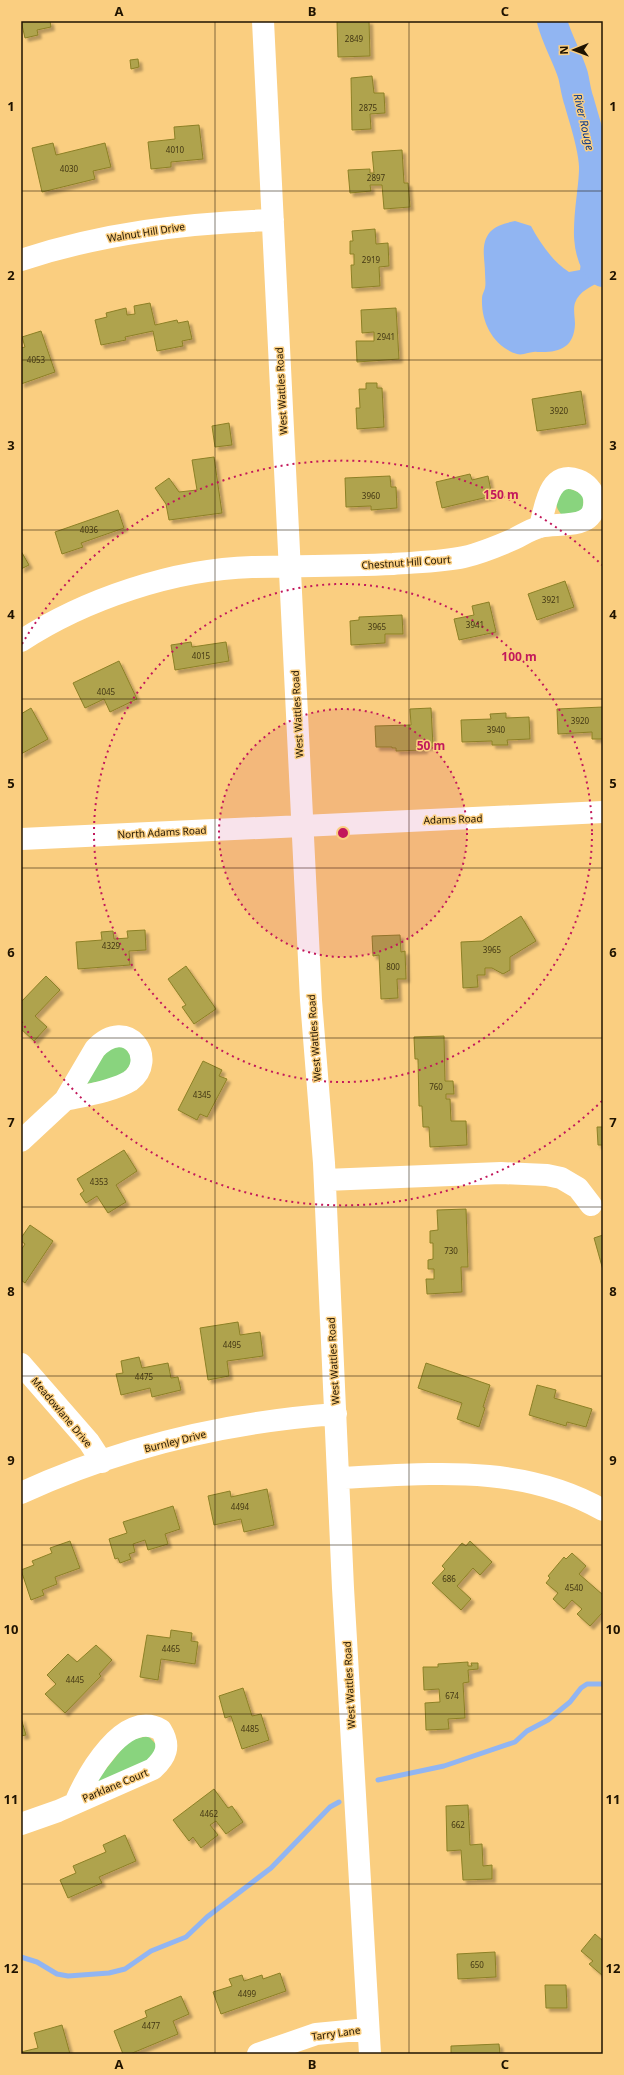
<svg xmlns="http://www.w3.org/2000/svg" width="624" height="2075" viewBox="0 0 624 2075" font-family="'Noto Sans',sans-serif">
  <defs>
    <filter id="shadow"><feDropShadow dx="3.5" dy="3.5" stdDeviation="1" flood-color="#0004"/></filter>
  </defs>
  <rect width="100%" height="100%" fill="#face80"/>
  <!-- green -->
  <path fill="#89d47e" d="M565,487L584,494L583,511L562,515C552,504 557,498 565,487Z
    M123,1045L134,1060L121,1077L87,1084V1081L108,1049Z
    M148,1736L157,1745L155,1757L94,1784L129,1740Z"/>
  <!-- water -->
  <path fill="#91b5f2" d="M515,221L531,226C540,243 553,262 569,272L580,270L582,254C597,261 599,265 602,281C592,286 579,291 575,303C573,309 575,318 575,324C574,348 559,353 537,352C531,351 523,356 517,354C494,347 481,323 482,299C482,294 484,292 485,288C486,283 485,278 485,273C485,259 480,244 490,232C496,225 506,223 515,221Z"/>
  <g fill="none" stroke-linecap="round" stroke-linejoin="round">
    <!-- stream -->
    <path stroke="#91b5f2" stroke-width="5" d="M378,1780L444,1766L515,1742L527,1731L548,1720L570,1702L581,1688L587,1684H603
      M21,1957L37,1962L57,1974L68,1976L109,1973L125,1969L151,1951L186,1937L207,1917L271,1868L330,1807L339,1802"/>
    <!-- river -->
    <path stroke="#91b5f2" stroke-width="30" d="M552,21C557,40 567,56 573,75C575,83 576,93 579,101C585,123 593,144 594,166C595,197 577,248 603,272"/>
  </g>
  <!-- building -->
  <path fill="#afa34d" stroke="#8c8026" filter="url(#shadow)" d="M21,21H50L51,27L37,30L38,35L25,38Z
    M337,21H369L370,56L338,57Z
    M138,59L139,67L131,69L130,60Z
    M372,76L374,93H384L385,113L370,114L371,129L352,130L351,78Z
    M199,125L203,159L171,162V167L151,169L148,142L175,139L174,127Z
    M53,143L56,155L105,143L111,167L93,171L95,179L42,192L32,148Z
    M402,150L404,183H408L410,207L384,209L382,185H370L371,191L350,193L348,170L370,169V173H374L372,152Z
    M375,229L376,244L388,243L389,266L379,267L380,286L352,288L351,265H354V254H350V241H353L352,231Z
    M150,303L155,325L177,320L178,323L188,321L192,339L182,341L183,346L157,351L153,331L125,337L126,340L101,345L95,320L107,317L106,313L126,308L127,315L135,314L134,306Z
    M396,308L399,359L357,362L356,341H374V332L362,333L361,310Z
    M41,331L55,372L21,384V348L25,347L22,337Z
    M366,383H377V388H382L384,427L357,429L356,408H360L359,389H366Z
    M581,391L586,424L537,431L532,399Z
    M229,423L232,445L215,447L212,426Z
    M214,457L222,513L169,520L166,504L155,488L169,478L179,492L197,490L192,460Z
    M470,474L472,480L488,476L492,496L442,508L436,482Z
    M390,476L391,487H396L397,508L371,510V506L346,507L345,478Z
    M118,510L124,528L81,543L83,547L62,554L55,532Z
    M21,551L29,565L21,569Z
    M565,581L574,607L537,620L528,594Z
    M489,602L496,632L459,640L454,619L474,615L472,606Z
    M402,615L403,634H385V643L351,645L350,621L359,620V617Z
    M191,642L192,647L226,642L229,661L175,670L171,645Z
    M119,661L137,699L110,712L104,699L85,708L73,683Z
    M603,707V739H592V732L558,734L557,709Z
    M31,708L48,739L21,754V714Z
    M431,708L433,746L424,747V750L396,751V748H392V747H376L375,726L411,725L410,709Z
    M506,713V718L529,717L530,739L507,740L508,745H492V741L462,742L461,720L491,719L490,714Z
    M521,916L536,941L510,957V970L503,974L492,968H485V975H477L478,987L463,988L461,942L482,941Z
    M145,930L146,950L129,951L130,965L78,969L76,942L102,940L101,932L113,931L114,939L128,938L127,931Z
    M400,935L401,952L405,951L406,979H397L398,998L381,999L379,955L373,956L372,936Z
    M186,966L216,1009L194,1024L182,1007L186,1005L168,979Z
    M46,976L60,990L35,1016L47,1027L34,1041L21,1029V1002Z
    M444,1036L445,1081H453L454,1094H446V1099H450L451,1121H466L467,1145L430,1147L429,1127H423L422,1106H419L418,1059H415L414,1037Z
    M203,1061L222,1070L219,1076L227,1079L207,1117L200,1114L197,1120L178,1110Z
    M597,1127H603V1145H598Z
    M124,1150L137,1171L116,1185L126,1202L108,1213L97,1196L86,1203L80,1194L84,1191L77,1179Z
    M466,1209L468,1267H461L462,1292L427,1294L426,1279H434V1269H428V1260L433,1259V1243H430V1231L438,1230L437,1210Z
    M30,1225L53,1241L25,1283L21,1280V1250L25,1244L21,1241V1238Z
    M603,1235V1270L594,1238Z
    M238,1322L240,1335L260,1332L263,1356L227,1361L229,1376L208,1380L200,1328Z
    M139,1357L142,1368L168,1363L171,1378L178,1377L181,1390L152,1397L150,1388L121,1395L116,1374L123,1373L121,1361Z
    M426,1363L490,1385L483,1407L485,1408L479,1427L457,1419L462,1403L418,1388Z
    M537,1385L556,1390L554,1398L592,1409L586,1427L567,1422L566,1426L529,1415Z
    M267,1489L274,1525L244,1532L241,1519L214,1525L208,1496L230,1491L231,1497Z
    M173,1506L180,1529L165,1534L168,1544L148,1550L145,1540L133,1544L135,1552L129,1554L131,1559L120,1563L118,1558L115,1559L109,1539L127,1533L123,1522Z
    M70,1541L80,1568L55,1577L57,1584L42,1590L44,1595L31,1600L21,1570L34,1565L32,1561L52,1553L50,1548Z
    M470,1541L492,1562L480,1575L473,1568L457,1586L471,1599L461,1610L432,1583L445,1569L442,1566L462,1543L466,1546Z
    M572,1553L586,1566L579,1574L603,1595V1612L590,1626L577,1614L582,1609L572,1600L564,1609L553,1599L558,1593L546,1583L550,1578L548,1576L564,1557L566,1559Z
    M171,1630L192,1633L191,1641L198,1642L195,1664L161,1659L158,1680L140,1677L147,1635L170,1638Z
    M96,1645L112,1660L99,1674L101,1676L65,1713L45,1694L56,1684L47,1675L68,1654L77,1662Z
    M468,1662V1666H472L471,1663H478V1669L468,1670L469,1682L463,1683L465,1718L448,1719L449,1729L426,1730L425,1703L440,1702L439,1689L424,1690L423,1667H438V1664Z
    M243,1688L252,1716L261,1714L269,1740L242,1749L231,1716L225,1718L219,1696Z
    M21,1718L26,1735L21,1736Z
    M214,1789L228,1808L232,1806L243,1822L226,1834L216,1821L210,1825L218,1835L201,1848L193,1837L189,1841L173,1820Z
    M468,1805L470,1845L482,1844L483,1866L492,1865V1879L463,1880L461,1850L447,1851L446,1806Z
    M125,1835L136,1861L99,1877L102,1883L68,1898L60,1880L76,1873L73,1866L106,1852L103,1845Z
    M595,1934L603,1941V1976L589,1964L593,1961L581,1951Z
    M495,1952L496,1977L458,1979L457,1954Z
    M280,1973L286,1991L221,2014L213,1992L232,1986L229,1979L242,1975L244,1981L262,1975L263,1979Z
    M545,1985H566L567,2008H546Z
    M181,1996L189,2014L173,2021L178,2034L130,2054H123L114,2031L147,2017L145,2011Z
    M62,2025L70,2054H21V2052L38,2048L34,2033Z
    M499,2044L500,2054H451V2046Z"/>
  <g fill="none" stroke-linecap="round" stroke-linejoin="round">
    <!-- minor -->
    <path stroke="#fff" stroke-width="22" d="M263,21L311,1000L324,1163L343,1588L370,2054
      M21,260C103,233 187,223 273,220
      M21,641C85,599 175,569 252,567C299,566 346,566 393,564C417,562 441,562 464,557C481,553 498,546 514,539C522,535 531,529 540,527C558,522 598,532 594,498C593,490 586,483 578,480C549,469 545,507 540,527
      M21,839L603,812
      M21,1141L65,1100L95,1049C128,1014 159,1060 130,1081C114,1091 83,1096 65,1100
      M325,1180L501,1173L547,1175L561,1178L578,1188L591,1205
      M21,1364L89,1442L102,1462
      M339,1478C430,1474 521,1463 603,1510
      M21,1493C119,1448 228,1422 336,1414
      M21,1824L58,1811L153,1769C166,1757 171,1746 161,1730C124,1708 87,1775 75,1803
      M258,2054L316,2034L368,2029"/>
  </g>
  <!-- grid -->
  <path fill="none" stroke="#1f1300" stroke-width="1" stroke-opacity="0.55" d="M215,21V2054M409,21V2054M21,191H603M21,360H603M21,530H603M21,699H603M21,868H603M21,1038H603M21,1207H603M21,1376H603M21,1545H603M21,1714H603M21,1884H603"/>
  <!-- distance rings -->
  <circle cx="343" cy="833" r="124" fill="#c2185b" fill-opacity=".12"/>
  <g fill="none" stroke="#c2185b" stroke-width="2" stroke-dasharray="2 4">
    <circle cx="343" cy="833" r="124"/>
    <circle cx="343" cy="833" r="249"/>
    <path d="M602 1101A373 373 0 0 1 22 1022M22 644A373 373 0 0 1 602 565"/>
  </g>
  <g text-anchor="middle" stroke-width="3" stroke-linejoin="round" paint-order="stroke">
    <!-- number labels -->
    <g font-size="8" fill="#433713">
      <text x="354" y="42">2849</text>
      <text x="368" y="111">2875</text>
      <text x="175" y="153">4010</text>
      <text x="69" y="172">4030</text>
      <text x="376" y="181">2897</text>
      <text x="371" y="263">2919</text>
      <text x="386" y="340">2941</text>
      <text x="36" y="363">4053</text>
      <text x="559" y="414">3920</text>
      <text x="371" y="499">3960</text>
      <text x="89" y="533">4036</text>
      <text x="551" y="603">3921</text>
      <text x="475" y="628">3941</text>
      <text x="377" y="630">3965</text>
      <text x="201" y="659">4015</text>
      <text x="106" y="695">4045</text>
      <text x="580" y="724">3920</text>
      <text x="496" y="733">3940</text>
      <text x="111" y="949">4329</text>
      <text x="492" y="953">3965</text>
      <text x="393" y="970">800</text>
      <text x="436" y="1090">760</text>
      <text x="202" y="1098">4345</text>
      <text x="99" y="1185">4353</text>
      <text x="451" y="1254">730</text>
      <text x="232" y="1348">4495</text>
      <text x="144" y="1380">4475</text>
      <text x="240" y="1510">4494</text>
      <text x="449" y="1582">686</text>
      <text x="574" y="1591">4540</text>
      <text x="171" y="1652">4465</text>
      <text x="75" y="1683">4445</text>
      <text x="452" y="1699">674</text>
      <text x="250" y="1732">4485</text>
      <text x="209" y="1817">4462</text>
      <text x="458" y="1828">662</text>
      <text x="477" y="1968">650</text>
      <text x="247" y="1997">4499</text>
      <text x="151" y="2029">4477</text>
    </g>
    <!-- street labels -->
    <g font-size="10" fill="#1f1300" stroke="#face80">
      <text transform="translate(146 232) rotate(-9)" y="4">Walnut Hill Drive</text>
      <text transform="translate(281 391) rotate(-93)" y="4">West Wattles Road</text>
      <text transform="translate(406 562) rotate(-4)" y="4">Chestnut Hill Court</text>
      <text transform="translate(297 714) rotate(-93)" y="4">West Wattles Road</text>
      <text transform="translate(453 819) rotate(-2)" y="4">Adams Road</text>
      <text transform="translate(162 832) rotate(-3)" y="4">North Adams Road</text>
      <text transform="translate(314 1038) rotate(-94)" y="4">West Wattles Road</text>
      <text transform="translate(333 1361) rotate(-93)" y="4">West Wattles Road</text>
      <text transform="translate(62 1412) rotate(50)" y="4">Meadowlane Drive</text>
      <text transform="translate(175 1441) rotate(-14)" y="4">Burnley Drive</text>
      <text transform="translate(349 1685) rotate(-93)" y="4">West Wattles Road</text>
      <text transform="translate(115 1785) rotate(-23)" y="4">Parklane Court</text>
      <text transform="translate(336 2033) rotate(-8)" y="4">Tarry Lane</text>
    </g>
    <!-- water labels -->
    <g font-size="11" font-style="italic" fill="#01338a" stroke="#face80">
      <text transform="translate(584 122) rotate(77)" y="4">River Rouge</text>
    </g>
  </g>
  <circle cx="343" cy="833" r="6" fill="#c2185b" stroke="#face80" stroke-width="2"/>
  <g font-size="12" text-anchor="middle" font-weight="bold" fill="#c2185b" stroke="#face80" stroke-width="3" stroke-linejoin="round" paint-order="stroke">
    <text x="501" y="499">150 m</text>
    <text x="519" y="661">100 m</text>
    <text x="431" y="750">50 m</text>
  </g>
  <!-- border -->
  <rect width="624" height="2075" fill="none" stroke="#face80" stroke-width="44"/>
  <!-- north arrow -->
  <g transform="translate(574 50) rotate(269)" stroke="#face80" stroke-width="3" paint-order="stroke">
  <path d="M0-3L7 15L0 10L-7 15Z" fill="#1f1300"/>
  <text y="-6" font-size="11" font-weight="bold" text-anchor="middle" fill="#1f1300">N</text>
  </g>
  <rect x="22" y="22" width="580" height="2031" fill="none" stroke="#1f1300" stroke-width="1.5"/>
  <g font-size="13" text-anchor="middle" font-weight="bold" fill="#1f1300">
    <text x="119" y="16">A</text>
    <text x="312" y="16">B</text>
    <text x="505" y="16">C</text>
    <text x="11" y="111">1</text>
    <text x="613" y="111">1</text>
    <text x="11" y="280">2</text>
    <text x="613" y="280">2</text>
    <text x="11" y="450">3</text>
    <text x="613" y="450">3</text>
    <text x="11" y="619">4</text>
    <text x="613" y="619">4</text>
    <text x="11" y="788">5</text>
    <text x="613" y="788">5</text>
    <text x="11" y="957">6</text>
    <text x="613" y="957">6</text>
    <text x="11" y="1127">7</text>
    <text x="613" y="1127">7</text>
    <text x="11" y="1296">8</text>
    <text x="613" y="1296">8</text>
    <text x="11" y="1465">9</text>
    <text x="613" y="1465">9</text>
    <text x="11" y="1634">10</text>
    <text x="613" y="1634">10</text>
    <text x="11" y="1804">11</text>
    <text x="613" y="1804">11</text>
    <text x="11" y="1973">12</text>
    <text x="613" y="1973">12</text>
    <text x="119" y="2069">A</text>
    <text x="312" y="2069">B</text>
    <text x="505" y="2069">C</text>
  </g>
</svg>
